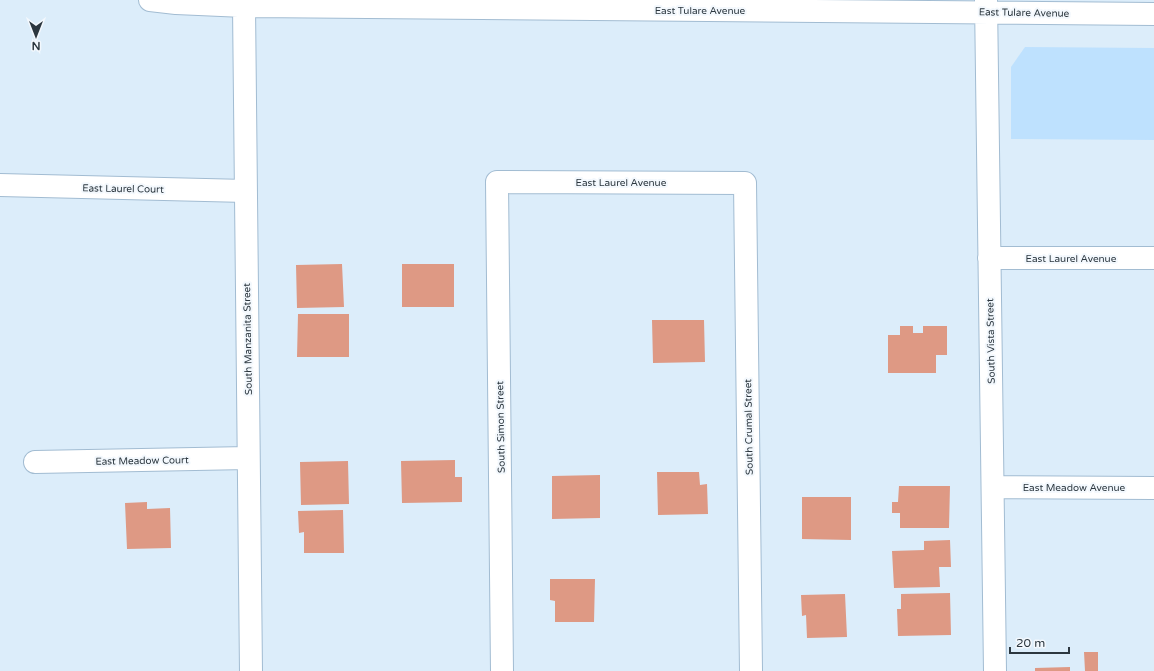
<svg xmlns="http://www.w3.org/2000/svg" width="1154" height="671" viewBox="0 0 1154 671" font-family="'Varela Round',sans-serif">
  <rect width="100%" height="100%" fill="#dcedfa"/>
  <!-- green -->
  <path fill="#bee1fe" d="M1025,47L1154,48V140L1011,139V67Z"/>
  <!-- building -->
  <path fill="#de9984" d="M342,264L344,307L297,308L296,265Z
    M402,264H454V307H402Z
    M298,314H349V357H297Z
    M652,320H704L705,362L653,363Z
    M900,326H913V333H923V326H947V355H936V373H888V335H900Z
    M455,460V477H462V502L402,503L401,461Z
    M348,461L349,504L301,505L300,462Z
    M657,472H699L700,485L707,484L708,514L658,515Z
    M600,475V518L552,519V476Z
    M899,486H950L949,528H900V513H892V502H898Z
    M802,497H851V540L802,539Z
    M147,502V509L170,508L171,548L127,549L125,503Z
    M343,510L344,553H304V532L299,533L298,511Z
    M950,540L951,567H939L940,587L894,588L892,551L924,550V541Z
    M550,579H595L594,622H555V601L550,600Z
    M950,593L951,635L898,636L897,609H901V594Z
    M845,594L847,637L807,638L806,615L802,616L801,595Z
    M1084,652H1098V671H1085Z
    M1070,667V671H1035V668Z"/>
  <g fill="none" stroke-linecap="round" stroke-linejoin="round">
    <defs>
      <path id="minor" d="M150,0L176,3L244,6L1154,14
        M986,0L995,671
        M244,6L251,671
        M0,185L246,191
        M989,258H1154
        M35,462L248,458
        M993,487L1154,488
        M502,671L497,182L745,183L751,671"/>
    </defs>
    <!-- minor casing -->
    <use href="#minor" stroke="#a2bcd2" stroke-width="24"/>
    <!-- minor -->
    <use href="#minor" stroke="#fff" stroke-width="22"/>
  </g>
  <g text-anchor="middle" stroke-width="4" stroke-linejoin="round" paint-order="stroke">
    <!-- street labels -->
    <g font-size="10" fill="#2c373f" stroke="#f3f8fd">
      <text x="700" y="14">East Tulare Avenue</text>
      <text transform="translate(1024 12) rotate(1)" y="4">East Tulare Avenue</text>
      <text x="621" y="186">East Laurel Avenue</text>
      <text transform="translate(123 188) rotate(1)" y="4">East Laurel Court</text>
      <text x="1071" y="262">East Laurel Avenue</text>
      <text transform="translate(247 339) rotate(-91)" y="4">South Manzanita Street</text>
      <text transform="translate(990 341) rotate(-91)" y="4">South Vista Street</text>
      <text transform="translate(500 427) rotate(-91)" y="4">South Simon Street</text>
      <text transform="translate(748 427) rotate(-91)" y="4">South Crumal Street</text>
      <text transform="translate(142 460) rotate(-1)" y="4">East Meadow Court</text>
      <text x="1074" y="491">East Meadow Avenue</text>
    </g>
  </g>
  <!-- north arrow -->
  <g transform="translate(36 36) rotate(180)" stroke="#f3f8fd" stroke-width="3" paint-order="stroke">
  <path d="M0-3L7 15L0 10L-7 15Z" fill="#2c373f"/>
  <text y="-6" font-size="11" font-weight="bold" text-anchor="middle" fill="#2c373f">N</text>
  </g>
  <!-- scale -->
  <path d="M1010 647v6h59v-6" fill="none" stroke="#2c373f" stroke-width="2"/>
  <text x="1016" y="647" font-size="12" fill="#2c373f" stroke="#f3f8fd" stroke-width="3" paint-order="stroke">20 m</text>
</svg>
